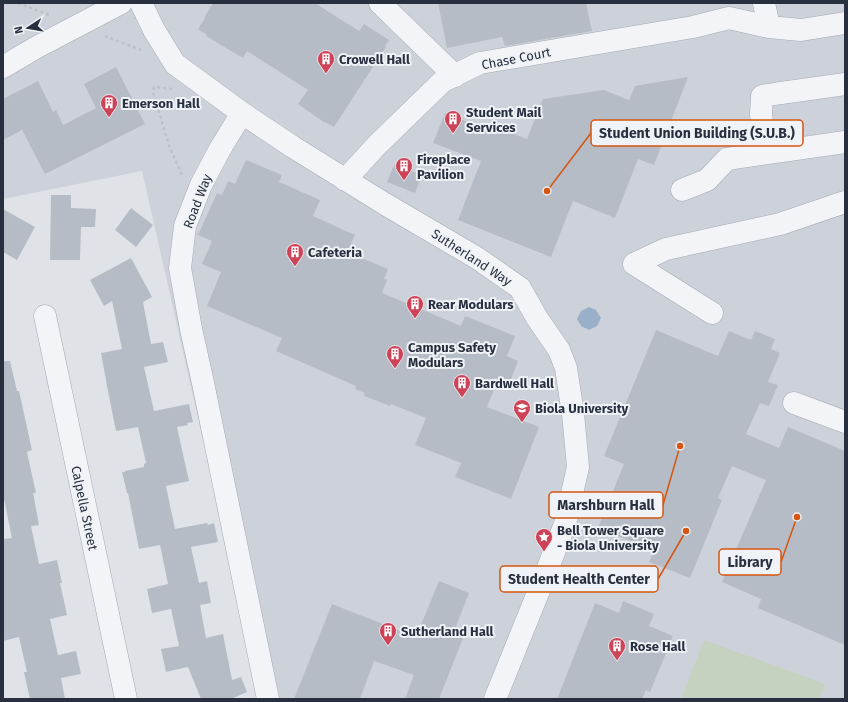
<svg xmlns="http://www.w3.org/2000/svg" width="848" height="702" viewBox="0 0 848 702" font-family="'Fira Sans',sans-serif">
  <rect width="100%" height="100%" fill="#dfe3e8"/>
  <!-- built -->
  <path fill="#cdd2da" d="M3,3H845V699H260L250,648L142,171L3,199Z"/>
  <!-- green -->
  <path fill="#c5d2c0" d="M704,640L825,684L819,699H681Z"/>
  <!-- water -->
  <path fill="#9ab0c8" d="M589,307L596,310L601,318L597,326L589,330L581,326L577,319L581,311Z"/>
  <!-- building -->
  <path fill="#b6bcc5" d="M213,3H315L359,31L364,24L389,40L385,46L386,47L334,127L325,122V123L298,104L308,90L247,51L243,58L206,36L207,35L198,29L205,18H204Z
    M438,3H586L592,31L505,46L502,37L447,48Z
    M116,67L145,124L45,174L22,130L3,140V99L38,81L53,112L56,110L63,125L96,108L84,84Z
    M688,77L654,165L638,159L615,218L573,201L551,257L458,220L481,161L433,143L445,113L493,132L495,126L527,139L543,99L604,90L629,100L635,86Z
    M246,160L282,175L279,182L320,200L313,216L355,235L347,252L388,269L384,279L387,280L382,293L461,326L465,316L515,336L507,356L518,361L510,382L499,377L487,407L539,427L511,499L455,477L461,463L415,445L426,418L391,404L390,406L364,396L365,393L355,389L356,386L276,351L282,338L207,306L221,272L202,264L212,241L198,235L217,193L222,195L228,181L235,184Z
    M394,165L422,175L415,193L387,182Z
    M51,195H71V208L96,209L95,227H81L80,260H50Z
    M131,208L153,225L136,247L115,230Z
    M3,209L35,227L17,260L3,252Z
    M131,258L152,297L143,302L151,344L163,342L168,362L144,367L154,411L189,404L193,422L187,423L188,425L177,427L189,481L166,486L175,529L207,523L208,525L214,523L218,542L191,547L199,583L207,581L211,603L200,605L206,638L223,634L232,680L241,677L247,692L231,699H201L188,667L166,672L161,649L179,646L171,609L152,613L147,589L168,584L160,545L139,549L128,493H127L122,472H125V471L144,467V464L146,463L138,427L116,431L107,386L101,353L122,349L112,301L104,306L90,280Z
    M656,330L718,356L729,331L751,340L755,331L775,339L771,349L780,353L768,382L778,385L769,406L760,403L746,434L779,448L788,427L845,451V645L758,608L761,599L722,582L766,480L732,466L718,498L722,500L690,578L649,562L654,551L598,528L624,464L604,456Z
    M3,361H10L17,391H19L32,450L27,452L36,493H33L39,525L31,526L39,564L57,560L62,583H60L67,615L50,619L58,655L76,651L81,674L61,678L65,699H30L24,672H27L19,637L3,641V539L12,538L3,494Z
    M439,581L469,593L455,629L465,633L439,699H405L414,675L374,661L360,699H294L332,604L416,637Z
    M623,601L654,614L649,626L673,636L650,692L646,690L642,699H557L595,603L619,613Z"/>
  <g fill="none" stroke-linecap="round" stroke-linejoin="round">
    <defs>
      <path id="minor" d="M141,3L154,30L175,64L242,113L293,147L385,204L477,258L520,288L537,318L559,350L566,368L573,414L578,467L565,524L544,578L495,699
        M380,3L455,76
        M764,3L769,27L801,30L845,23
        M3,67L37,47L121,3
        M242,113L220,149L201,185L185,226L180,268L191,329L203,383L268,699
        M766,153L761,114L762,96L774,94L845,84
        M345,180L377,145L443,81L480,63L693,27L729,18L769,27
        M682,190L707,180L727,159L845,142
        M712,313L634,264L666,249L780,224L845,202
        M45,316L126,699
        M794,403L845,422"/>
    </defs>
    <!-- minor casing -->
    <use href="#minor" stroke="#a4aab2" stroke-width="23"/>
    <!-- path -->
    <path stroke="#bdc1c7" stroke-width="2.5" stroke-dasharray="3 3" stroke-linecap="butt" d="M18,3L52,16
      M105,36L141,50
      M172,89L154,87L153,92L169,146L182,175"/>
    <!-- minor -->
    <use href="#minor" stroke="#f2f4f7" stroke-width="22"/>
  </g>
  <!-- icons -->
  <defs>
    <symbol id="building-pin" viewBox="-11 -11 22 30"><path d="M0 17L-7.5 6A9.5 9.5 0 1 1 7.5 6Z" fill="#cd4458" stroke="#eff2f6"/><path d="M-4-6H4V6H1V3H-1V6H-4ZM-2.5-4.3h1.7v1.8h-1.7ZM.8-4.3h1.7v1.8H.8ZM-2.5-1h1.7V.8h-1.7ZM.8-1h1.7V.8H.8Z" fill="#fff"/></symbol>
    <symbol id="university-pin" viewBox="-11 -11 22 30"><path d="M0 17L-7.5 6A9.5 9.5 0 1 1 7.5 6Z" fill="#cd4458" stroke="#eff2f6"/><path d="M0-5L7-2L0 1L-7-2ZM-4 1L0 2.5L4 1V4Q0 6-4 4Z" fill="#fff"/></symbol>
    <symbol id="sight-pin" viewBox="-11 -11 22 30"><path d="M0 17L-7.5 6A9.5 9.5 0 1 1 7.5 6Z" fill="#cd4458" stroke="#eff2f6"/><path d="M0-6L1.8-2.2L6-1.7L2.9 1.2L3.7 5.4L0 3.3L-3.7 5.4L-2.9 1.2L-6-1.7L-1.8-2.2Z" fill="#fff"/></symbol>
  </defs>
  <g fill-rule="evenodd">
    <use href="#building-pin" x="316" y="49" width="20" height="27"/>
    <use href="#building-pin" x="99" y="93" width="20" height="27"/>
    <use href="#building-pin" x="443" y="109" width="20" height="27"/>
    <use href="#building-pin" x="394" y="156" width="20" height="27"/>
    <use href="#building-pin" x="285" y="242" width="20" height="27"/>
    <use href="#building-pin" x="405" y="294" width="20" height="27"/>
    <use href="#building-pin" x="385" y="344" width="20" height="27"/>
    <use href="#building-pin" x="452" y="373" width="20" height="27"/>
    <use href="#university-pin" x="512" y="398" width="20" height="27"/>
    <use href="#sight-pin" x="534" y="527" width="20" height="27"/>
    <use href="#building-pin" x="378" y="621" width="20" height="27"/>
    <use href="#building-pin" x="607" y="636" width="20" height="27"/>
  </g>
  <g text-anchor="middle" stroke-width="4" stroke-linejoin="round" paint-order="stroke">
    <!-- street labels -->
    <g font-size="13" fill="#28303f" stroke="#eff2f6">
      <text transform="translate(516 58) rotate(-11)" y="5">Chase Court</text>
      <text transform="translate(197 201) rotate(-69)" y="5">Road Way</text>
      <text transform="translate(472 257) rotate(33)" y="5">Sutherland Way</text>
      <text transform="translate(85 508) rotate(78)" y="5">Calpella Street</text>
    </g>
    <!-- poi labels -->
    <g font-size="13" font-weight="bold" fill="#28303f" stroke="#eff2f6" text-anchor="start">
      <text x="339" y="64">Crowell Hall</text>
      <text x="122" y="108">Emerson Hall</text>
      <text x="466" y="117">Student Mail<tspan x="466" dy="15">Services</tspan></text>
      <text x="417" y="164">Fireplace<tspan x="417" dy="15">Pavilion</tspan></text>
      <text x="308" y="257">Cafeteria</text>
      <text x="428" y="309">Rear Modulars</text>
      <text x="408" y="352">Campus Safety<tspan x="408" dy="15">Modulars</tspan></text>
      <text x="475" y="388">Bardwell Hall</text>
      <text x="535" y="413">Biola University</text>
      <text x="557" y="535">Bell Tower Square<tspan x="557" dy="15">- Biola University</tspan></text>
      <text x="401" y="636">Sutherland Hall</text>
      <text x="630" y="651">Rose Hall</text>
    </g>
  </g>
  <!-- callouts -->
  <path fill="none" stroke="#d55511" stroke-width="1.5" d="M547 191L591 133M680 446L663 505M797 517L781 562M686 531L658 579"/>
  <g fill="#d55511" stroke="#eff2f6" stroke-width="1.5">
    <circle cx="547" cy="191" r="4"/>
    <circle cx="680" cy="446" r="4"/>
    <circle cx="797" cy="517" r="4"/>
    <circle cx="686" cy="531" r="4"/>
  </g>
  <g fill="#eff2f6" stroke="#d55511" stroke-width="1.5">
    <rect x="591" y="120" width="212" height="26" rx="4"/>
    <rect x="549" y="492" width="114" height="26" rx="4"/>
    <rect x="719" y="549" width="62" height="26" rx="4"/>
    <rect x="500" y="566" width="158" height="26" rx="4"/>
  </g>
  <g font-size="14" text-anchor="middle" font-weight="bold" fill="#28303f">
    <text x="697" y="138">Student Union Building (S.U.B.)</text>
    <text x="606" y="510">Marshburn Hall</text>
    <text x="750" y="567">Library</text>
    <text x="579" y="584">Student Health Center</text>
  </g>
  <!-- border -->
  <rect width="848" height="702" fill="none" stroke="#28303f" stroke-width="8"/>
  <!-- north arrow -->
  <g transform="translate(28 28) rotate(258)" stroke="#eff2f6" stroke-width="3" paint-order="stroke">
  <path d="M0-3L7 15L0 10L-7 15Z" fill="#28303f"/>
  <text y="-6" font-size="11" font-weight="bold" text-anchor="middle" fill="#28303f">N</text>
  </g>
</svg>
